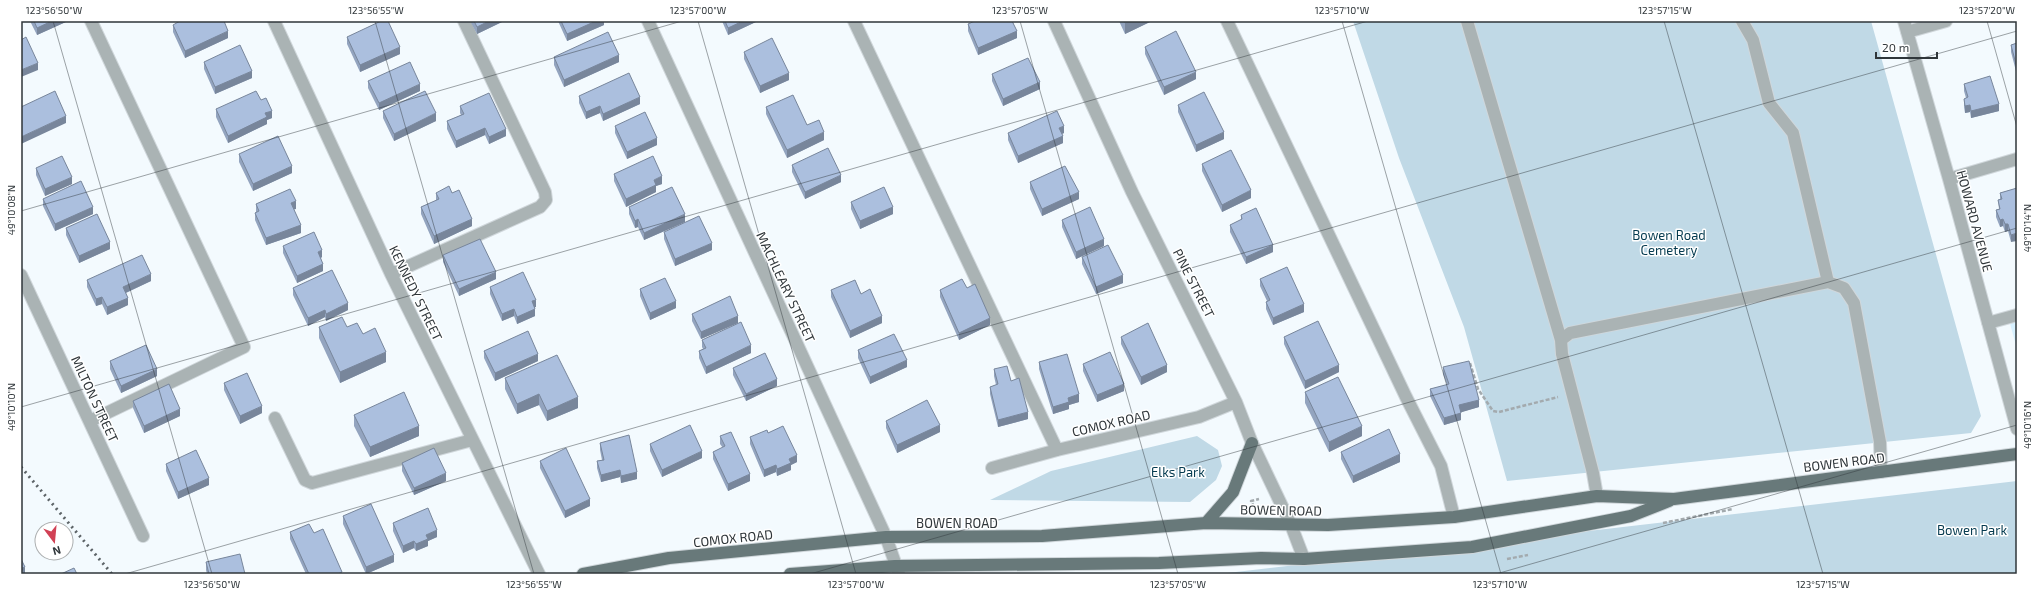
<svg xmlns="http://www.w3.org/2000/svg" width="2038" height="595" viewBox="0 0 2038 595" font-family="'Exo 2',sans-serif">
  <rect width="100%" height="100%" fill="#f3fafe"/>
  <!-- built -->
  <path fill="#d7f1ff" d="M2017,318V349L2009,320Z"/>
  <!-- green -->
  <path fill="#c0d9e6" d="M1353,21H1871L1981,416L1971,433L1507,481L1464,327L1399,158Z
    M1197,436L1218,450L1222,466L1216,480L1190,502L990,500L1051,471Z
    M2017,481V574H1219L2000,483Z"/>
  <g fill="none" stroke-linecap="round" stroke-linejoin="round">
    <defs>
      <path id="minor" d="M274,21L391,274L539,574
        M648,21L886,537L899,574
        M854,21L1057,450
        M1054,21L1132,192L1236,402L1252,443L1291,525L1304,559
        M1227,21L1406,397L1441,466L1454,517
        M1467,21L1561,340
        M1742,21L1753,40L1769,103L1793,133L1828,282
        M1904,21L1949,179L2017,429
        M1907,32L1946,21
        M1949,179L2017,159
        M391,274L540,207L546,200L545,192L464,21
        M21,275L143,536
        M1988,323L2017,315
        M275,418L305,480L312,483L472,440
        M90,421L244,347L91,21
        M992,468L1057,450L1199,417L1236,402
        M1597,496L1593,473L1562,354L1561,340L1570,333L1828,282L1844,288L1854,303L1880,442L1881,472"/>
      <path id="major" d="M1206,523L1233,492L1252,443
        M583,574L669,558L886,537L1042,536L1206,523L1328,525L1454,517L1597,496L1674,499L2017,454
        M790,574L895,566L1159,563L1261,558L1304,559L1472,547L1631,516L1669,501"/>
    </defs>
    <!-- minor casing -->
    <use href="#minor" stroke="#d0d7db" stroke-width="14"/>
    <!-- major casing -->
    <use href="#major" stroke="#d0d7db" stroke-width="14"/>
    <!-- path -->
    <path stroke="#a3aaae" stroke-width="2.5" stroke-dasharray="4 2" stroke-linecap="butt" d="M1470,363L1478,389L1493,411L1499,412L1558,397
      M1254,507L1251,501L1259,499
      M1663,523L1733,509
      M1507,559L1528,555"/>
    <!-- minor -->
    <use href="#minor" stroke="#aab3b4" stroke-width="12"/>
    <!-- major -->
    <use href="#major" stroke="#68797a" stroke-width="12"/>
    <!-- rail -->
    <path stroke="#5c6367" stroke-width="3" stroke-dasharray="2 4" stroke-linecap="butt" d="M21,467L112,574"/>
  </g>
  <!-- wall -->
  <path fill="#93a4bf" d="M30,21H68L37,35Z
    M470,21H504L477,34Z
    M558,21H604V25L567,41Z
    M722,21H758L728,35Z
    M1014,21L1013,22L1017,38L978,55L968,31V24Z
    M1119,21H1152L1125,34Z
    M173,25L228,38L185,58L173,32Z
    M347,37L400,54L360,72L347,44Z
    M2017,43V75L2011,52V45Z
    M1145,47L1196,79L1164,95L1145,54Z
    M744,52L789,80L760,93L744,59Z
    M554,57L619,62L564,87L554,65Z
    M204,62L252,78L215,94L204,69Z
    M992,74L1040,89L1003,106L992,81Z
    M368,81L420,91L379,110L368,88Z
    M1964,84L1999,111L1971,118L1970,112L1965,113L1964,107V99L1966,98L1964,91Z
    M579,96L640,104L603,121L600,113L586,119L579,103Z
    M261,100L272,118L267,120V124L228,143L216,117V109Z
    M1178,105L1224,139L1196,152L1178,112Z
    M460,106L506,136L489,144L485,135L456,148L447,129V121L461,115L460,113Z
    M766,107L807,125L824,140L787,158L766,114Z
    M383,111L436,121L394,141L383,118Z
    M615,126L657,145L627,159L615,133Z
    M1008,133H1064L1062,134L1063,143L1018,163L1008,140Z
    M239,154L292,173L253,191L239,162Z
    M1202,164L1251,198L1222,212L1202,171Z
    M792,165L841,182L805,199L792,172Z
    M36,168L72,184L45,196L36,175Z
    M614,174L662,184L656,186V192L626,207L614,181Z
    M1030,182L1079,199L1042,216L1030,189Z
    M2017,188L2011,242L2008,231L2005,232L2003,226L2000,227L1996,217V210L1999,209L1998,200L2000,199V193Z
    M436,193H452L472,226L434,244L421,214V207L436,201Z
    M43,199L93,214L55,231L43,206Z
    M851,202L893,214L860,229L851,209Z
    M256,204L296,209H294L301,233L266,245L255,220V213L256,212Z
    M629,207L685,222L644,240L638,227L635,228L629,214Z
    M1241,215L1273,252L1246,264L1230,232V225L1241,220Z
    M1062,220L1104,246L1076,259L1062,227Z
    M66,228L110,249L79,263L66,235Z
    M664,232L712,250L675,266L664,239Z
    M283,246L322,257L321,258L323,271L297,283L283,253Z
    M443,255L496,279L459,296L443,262Z
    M1082,257L1123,283L1096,294L1082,264Z
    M1260,279L1304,312L1273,325L1266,309V302L1267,301L1260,286Z
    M87,280L151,281L126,293L128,305L107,315L102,304L96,306L87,287Z
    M490,287L536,307H534L535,316L517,324L514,316L502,321L490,294Z
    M293,288L348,310L326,321L325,317L308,326L293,295Z
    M967,288L990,325L959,340L940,297V290Z
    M640,289L676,308L650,320L640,296Z
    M831,290L861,294L882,323L850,338L831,297Z
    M692,314L738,323L701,339L692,321Z
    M319,327H347L363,334L386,362L340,383L319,338Z
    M1121,337L1167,372L1141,385L1121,344Z
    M1284,337L1339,372L1305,389L1284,344Z
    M702,340L751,353L706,374L699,358V351L703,349L702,347Z
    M858,350L907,367L870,384L858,358Z
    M484,351L538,361L495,381L484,358Z
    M110,361L157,376L121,393L110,369Z
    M1039,362L1079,402L1069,405V409L1053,414L1039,369Z
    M1083,364L1124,391L1097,402L1083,371Z
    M1443,367L1479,407L1461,412V420L1444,425L1430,396V389L1447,385L1443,374Z
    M733,368L777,386L746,401L733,375Z
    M994,369L1011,381L1028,419L998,427L990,394V387L996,385L994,376Z
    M505,378L578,408L547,421L539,405L517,414L505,389Z
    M224,383L262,413L240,424L224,390Z
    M1305,392L1362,436L1329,452L1305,403Z
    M133,401L180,416L144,433L133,408Z
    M354,415L419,436L370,457L354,426Z
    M886,421L940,432L897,453L886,428Z
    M768,433L797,462L791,465V470L777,476L776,472L764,477L750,444V437Z
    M720,436L750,481L728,491L713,459V452L723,448L720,444Z
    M600,443L637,479L621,483L620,477L601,482L597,468V461L602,460L600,450Z
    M650,444L702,458L662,477L650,451Z
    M1341,452L1400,462L1353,483L1341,459Z
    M540,461L590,506L565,518L540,468Z
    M402,463L446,481L414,495L402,471Z
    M166,464L209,485L178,499L166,471Z
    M343,516L394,562L366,574L343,524Z
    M393,523L437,537L428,541V546L416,551L414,548L403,553L393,531Z
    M290,532L314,533L342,574H306L290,539Z
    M206,562L245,574H207L206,570Z"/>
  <!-- shaded-wall -->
  <path fill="#78869b" d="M52,21H68L37,35V28Z
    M489,21H504L477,34V27Z
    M596,21H604V25L567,41V34Z
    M743,21H758L728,35V28Z
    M1130,21H1152L1125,34V23Z
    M228,31V38L185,58V51Z
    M1017,31V38L978,55V48Z
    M400,47V54L360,72V65Z
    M619,55V62L564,87V80Z
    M38,63V70L21,77V70Z
    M252,71V78L215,94V87Z
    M1196,72V79L1164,95V87Z
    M789,73V80L760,93V86Z
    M1040,82V89L1003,106V99Z
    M420,84V91L379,110V103Z
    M640,97V104L603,121V114Z
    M1999,104V111L1971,118V111Z
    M1970,105V112L1965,113V106Z
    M600,106V113L586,119V112Z
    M272,111V118L267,120V124L228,143V136L265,113Z
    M436,113V121L394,141V134Z
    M66,116V123L21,144V137Z
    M1064,126V133L1059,135V128Z
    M485,128V135L456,148V141Z
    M506,129V136L489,144V137Z
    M824,132V140L787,158V150Z
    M1224,132V139L1196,152V145Z
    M1063,136V143L1018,163V156Z
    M657,138V145L627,159V152Z
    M292,166V173L253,191V184Z
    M841,175V182L805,199V192Z
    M662,176V184L656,186V192L626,207V199L654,180Z
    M72,177V184L45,196V189Z
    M1251,190V198L1222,212V205Z
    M1079,192V199L1042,216V209Z
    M296,201V209L291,210V203Z
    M93,207V214L55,231V224Z
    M893,207V214L860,229V221Z
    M685,214V222L644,240V233Z
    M472,219V226L434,244V236Z
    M638,219V227L635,228V221Z
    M2003,219V226L2000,227V220Z
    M2005,224H2008V231L2005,232Z
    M301,225V233L266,245V238Z
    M2017,233V241L2011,242V235Z
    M1104,239V246L1076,259V252Z
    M110,242V249L79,263V256Z
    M712,243V250L675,266V259Z
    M1273,245V252L1246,264V257Z
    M322,250V257L318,259V252Z
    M323,264V271L297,283V276Z
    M496,272V279L459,296V289Z
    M151,274V281L123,294V287Z
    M1123,275V283L1096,294V287Z
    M102,297V304L96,306V299Z
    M128,298V305L107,315V307Z
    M536,300V307L532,308V301Z
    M676,301V308L650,320V313Z
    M348,303V310L326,321V314Z
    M1304,304V312L1273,325V318Z
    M514,309V316L502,321V314Z
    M535,309V316L517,324V317Z
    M325,310V317L308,326V318Z
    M738,316V323L701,339V332Z
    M882,316V323L850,338V331Z
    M990,318V325L959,340V333Z
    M751,345V353L706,374V367Z
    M386,352V362L340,383V372Z
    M538,354V361L495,381V373Z
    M907,360V367L870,384V377Z
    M1167,365V372L1141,385V377Z
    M1339,365V372L1305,389V381Z
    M157,369V376L121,393V386Z
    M777,379V386L746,401V394Z
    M1124,384V391L1097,402V395Z
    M539,394V405L517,414V404Z
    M1079,394V402L1069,405V409L1053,414V407L1068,398Z
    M578,397V408L547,421V411Z
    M1479,400V407L1459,413V405Z
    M262,406V413L240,424V416Z
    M180,409V416L144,433V426Z
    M1028,412V419L998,427V420Z
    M1461,413V420L1444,425V418Z
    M940,425V432L897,453V445Z
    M419,426V436L370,457V447Z
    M1362,426V436L1329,452V442Z
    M702,451V458L662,477V470Z
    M1400,454V462L1353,483V476Z
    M797,455V462L791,465V470L777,476V469L789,459Z
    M776,465V472L764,477V470Z
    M620,470V477L601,482V475Z
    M637,472V479L621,483V476Z
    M446,473V481L414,495V488Z
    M750,474V481L728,491V484Z
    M209,478V485L178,499V492Z
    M590,499V506L565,518V511Z
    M437,530V537L428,541V546L416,551V544L426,535Z
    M414,541V548L403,553V546Z
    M394,555V562L366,574V567Z
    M25,567V574H22V568Z"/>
  <!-- building -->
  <path fill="#abbfde" stroke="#78869b" d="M34,21H52L37,28Z
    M180,21H224L228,31L185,51L173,25Z
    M381,21H388L400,47L360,65L347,37Z
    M474,21H489L477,27Z
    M561,21H596L567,34Z
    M725,21H743L728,28Z
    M975,21H1012L1017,31L978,48L968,24Z
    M1124,21H1130L1125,23Z
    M1176,31L1196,72L1164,87L1145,47Z
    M608,32L619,55L564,80L554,57Z
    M26,37L38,63L21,70V40Z
    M772,38L789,73L760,86L744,52Z
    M2017,43V68L2011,45Z
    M240,45L252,71L215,87L204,62Z
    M1028,58L1040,82L1003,99L992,74Z
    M410,62L420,84L379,103L368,81Z
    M629,73L640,97L603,114L600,106L586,112L579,96Z
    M1990,76L1999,104L1971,111L1970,105L1965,106L1964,99L1968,97L1964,84Z
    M55,91L66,116L21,137V107Z
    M256,91L261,100L266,98L272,111L265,113L267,117L228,136L216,109Z
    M425,91L436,113L394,134L383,111Z
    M1204,92L1224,132L1196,145L1178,105Z
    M489,93L506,129L489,137L485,128L456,141L447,121L464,114L460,106Z
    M793,95L807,125L819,120L824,132L787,150L766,107Z
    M1057,111L1064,126L1059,128L1063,136L1018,156L1008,133Z
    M645,112L657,138L627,152L615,126Z
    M278,136L292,166L253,184L239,154Z
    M828,148L841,175L805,192L792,165Z
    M1231,150L1251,190L1222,205L1202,164Z
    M62,156L72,177L45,189L36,168Z
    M653,156L662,176L654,180L656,185L626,199L614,174Z
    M1065,166L1079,192L1042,209L1030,182Z
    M81,181L93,207L55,224L43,199Z
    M449,186L452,193L459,190L472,219L434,236L421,207L439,199L436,193Z
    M672,187L685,214L644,233L638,219L635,221L629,207Z
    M884,187L893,207L860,221L851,202Z
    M2017,188V233L2011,235L2008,224H2005L2003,219L2000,220L1996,210L2000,209L1998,200L2002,199L2000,193Z
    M290,189L296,201L291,203L301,225L266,238L255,213L259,211L256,204Z
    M1090,207L1104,239L1076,252L1062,220Z
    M1256,208L1273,245L1246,257L1230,225L1242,219L1241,215Z
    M97,214L110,242L79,256L66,228Z
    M699,216L712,243L675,259L664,232Z
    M314,232L322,250L318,252L323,264L297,276L283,246Z
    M480,239L496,272L459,289L443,255Z
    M1108,245L1123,275L1096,287L1082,257Z
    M142,255L151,274L123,287L128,298L107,307L102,297L96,299L87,280Z
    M1287,267L1304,304L1273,318L1266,302L1270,300L1260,279Z
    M332,270L348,303L326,314L325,310L308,318L293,288Z
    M523,272L536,300L532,301L535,309L517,317L514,309L502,314L490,287Z
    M665,278L676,301L650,313L640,289Z
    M962,279L967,288L975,284L990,318L959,333L940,290Z
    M855,280L861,294L870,289L882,316L850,331L831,290Z
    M730,296L738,316L701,332L692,314Z
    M342,317L347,327L357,323L363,334L375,328L386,352L340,372L319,327Z
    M1318,321L1339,365L1305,381L1284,337Z
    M741,322L751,345L706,367L699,351L706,348L702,340Z
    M1148,323L1167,365L1141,377L1121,337Z
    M528,331L538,354L495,373L484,351Z
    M894,334L907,360L870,377L858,350Z
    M146,345L157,369L121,386L110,361Z
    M1110,352L1124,384L1097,395L1083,364Z
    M765,353L777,379L746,394L733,368Z
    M1067,354L1079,394L1068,398L1069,402L1053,407L1039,362Z
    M557,355L578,397L547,411L539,394L517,404L505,378Z
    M1469,361L1479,400L1459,405L1461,413L1444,418L1430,389L1449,384L1443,367Z
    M1007,366L1011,381L1019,378L1028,412L998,420L990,387L998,384L994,369Z
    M247,373L262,406L240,416L224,383Z
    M1338,377L1362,426L1329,442L1305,392Z
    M169,384L180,409L144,426L133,401Z
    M404,392L419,426L370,447L354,415Z
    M927,400L940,425L897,445L886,421Z
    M690,425L702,451L662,470L650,444Z
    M783,426L797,455L789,459L791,463L777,469L776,465L764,470L750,437L767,430L768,433Z
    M1389,429L1400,454L1353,476L1341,452Z
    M731,432L750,474L728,484L713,452L725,446L720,436Z
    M629,435L637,472L621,476L620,470L601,475L597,461L604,460L600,443Z
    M434,448L446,473L414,488L402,463Z
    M566,448L590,499L565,511L540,461Z
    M196,450L209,478L178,492L166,464Z
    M371,504L394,555L366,567L343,516Z
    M428,508L437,530L426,535L428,539L416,544L414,541L403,546L393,523Z
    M309,524L314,533L323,529L342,572L338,574H309L290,532Z
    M240,554L245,574H209L206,562Z
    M21,559L25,567L22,568L24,574H21Z
    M74,568L77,574H61Z"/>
  <!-- ticks -->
  <path fill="none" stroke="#2f363a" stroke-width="1" stroke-opacity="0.45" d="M53,21L212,574M375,21L534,574M698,21L856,574M1020,21L1178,574M1342,21L1501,574M1664,21L1823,574M1987,21L2017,127M21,211L682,21M21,407L1368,21M125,574L2017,31M810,574L2017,228M1496,574L2017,425"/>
  <g text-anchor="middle" stroke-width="3" stroke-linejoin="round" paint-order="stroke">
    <!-- street labels -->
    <g font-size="13" fill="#2f363a" stroke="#fff">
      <text transform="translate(1975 221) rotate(75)" y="5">HOWARD AVENUE</text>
      <text transform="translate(1194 283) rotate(63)" y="5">PINE STREET</text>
      <text transform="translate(786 287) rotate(65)" y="5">MACHLEARY STREET</text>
      <text transform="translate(416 293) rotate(64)" y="5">KENNEDY STREET</text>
      <text transform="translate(95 399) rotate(65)" y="5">MILTON STREET</text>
      <text transform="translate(1111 423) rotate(-13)" y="5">COMOX ROAD</text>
      <text transform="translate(1844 462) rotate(-7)" y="5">BOWEN ROAD</text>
      <text transform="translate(1281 510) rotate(1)" y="5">BOWEN ROAD</text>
      <text x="957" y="528">BOWEN ROAD</text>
      <text transform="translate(733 538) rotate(-6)" y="5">COMOX ROAD</text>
    </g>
    <!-- park labels -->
    <g font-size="13" fill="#043a4f" stroke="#fff">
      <text x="1669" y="240">Bowen Road<tspan x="1669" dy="15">Cemetery</tspan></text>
      <text x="1178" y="477">Elks Park</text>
      <text x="1972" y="535">Bowen Park</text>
    </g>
  </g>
  <!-- border -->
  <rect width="2038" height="595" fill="none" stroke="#ffffff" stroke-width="44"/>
  <!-- north arrow -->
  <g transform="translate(54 541) rotate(164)"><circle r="19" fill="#ffffff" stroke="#acafb0"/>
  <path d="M0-3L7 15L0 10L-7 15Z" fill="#d14155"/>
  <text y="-6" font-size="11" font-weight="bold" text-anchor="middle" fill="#2f363a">N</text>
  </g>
  <!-- scale -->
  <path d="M1876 52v6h61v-6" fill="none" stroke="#2f363a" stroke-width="2"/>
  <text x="1882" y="52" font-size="12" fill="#2f363a" stroke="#ffffff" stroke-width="3" paint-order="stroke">20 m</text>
  <rect x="22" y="22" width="1994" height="551" fill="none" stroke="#2f363a" stroke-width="1.5"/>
  <g font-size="10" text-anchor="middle" fill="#2f363a">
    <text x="54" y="14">123°56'50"W</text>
    <text x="376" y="14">123°56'55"W</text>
    <text x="698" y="14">123°57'00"W</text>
    <text x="1020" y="14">123°57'05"W</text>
    <text x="1342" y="14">123°57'10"W</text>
    <text x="1665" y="14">123°57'15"W</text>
    <text x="1987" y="14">123°57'20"W</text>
    <text transform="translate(11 210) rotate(-90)" y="4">49°10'08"N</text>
    <text transform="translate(2027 228) rotate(-90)" y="4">49°10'14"N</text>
    <text transform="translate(11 407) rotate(-90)" y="4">49°10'10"N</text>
    <text transform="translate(2027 425) rotate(-90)" y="4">49°10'16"N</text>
    <text x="212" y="588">123°56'50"W</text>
    <text x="534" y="588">123°56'55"W</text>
    <text x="856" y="588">123°57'00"W</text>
    <text x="1178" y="588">123°57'05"W</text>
    <text x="1500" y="588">123°57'10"W</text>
    <text x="1823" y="588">123°57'15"W</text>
  </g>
</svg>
